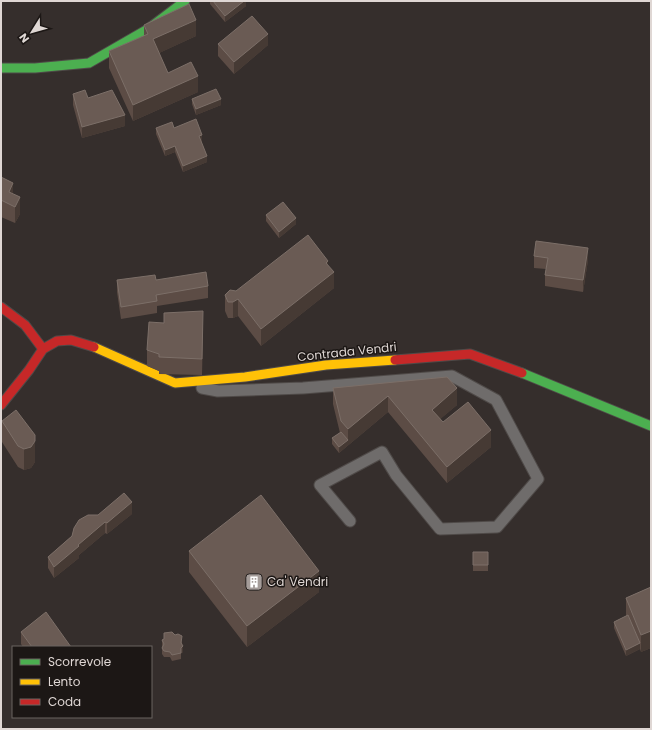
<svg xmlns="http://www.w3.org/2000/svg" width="652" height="730" viewBox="0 0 652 730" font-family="Poppins,sans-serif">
  <rect width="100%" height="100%" fill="#352e2c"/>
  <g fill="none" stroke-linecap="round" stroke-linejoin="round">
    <defs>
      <path id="lane" d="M202,388L218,391L303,388L452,376L496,400L538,479L497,527L440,529L396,475L382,452L320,485L350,521"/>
      <path id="fast" d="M1,68H35L89,63L148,29L185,1
        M522,373L651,426"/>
      <path id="slow" d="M94,347L175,383L245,377L326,365L395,360"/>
      <path id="jam" d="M1,307L25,325L43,349
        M395,360L470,354L522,373
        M1,405L29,370L43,349L57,341L71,340L94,347"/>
    </defs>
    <!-- lane casing -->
    <use href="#lane" stroke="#4f4a48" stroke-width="13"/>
    <!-- fast casing -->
    <use href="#fast" stroke="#4f4a48" stroke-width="11"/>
    <!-- slow casing -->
    <use href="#slow" stroke="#4f4a48" stroke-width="11"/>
    <!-- jam casing -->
    <use href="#jam" stroke="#4f4a48" stroke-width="11"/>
    <!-- lane -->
    <use href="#lane" stroke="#6f6c6b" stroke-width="11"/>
    <!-- fast -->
    <use href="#fast" stroke="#4caf50" stroke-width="9"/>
    <!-- slow -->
    <use href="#slow" stroke="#ffc107" stroke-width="9"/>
    <!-- jam -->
    <use href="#jam" stroke="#c62828" stroke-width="9"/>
  </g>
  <!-- wall -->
  <path fill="#5c4c45" d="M210,1H246V6L225,22L210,4Z
    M144,25L196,36L159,53L168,73L198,92L133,121L109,68V51L144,36Z
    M218,44L268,45L234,74L218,56Z
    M73,94L88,98L125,126L82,138L73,105Z
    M192,99L221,105L196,115L192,104Z
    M156,128H174L202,141H201L207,162L183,172L175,152L165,156L156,134Z
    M1,177L13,194L20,214L15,223L1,217Z
    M266,215L296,224L279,238L266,221Z
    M534,256L588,260L583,292L545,286V275L546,269L534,268Z
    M328,265L334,288L261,346L238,316L233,318H228L225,311V295L236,291Z
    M117,280H156L208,286V298L157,306V313L121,319L117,292Z
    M203,328L202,375L159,374V371L147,366V350Z
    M333,388L457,405L440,419L443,422L491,447L447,483L388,412L339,453L332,444V438L340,433L333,404Z
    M2,421L35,462L31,468L24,470L18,467L2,442Z
    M132,514L107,534L105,533L79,555V558L54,578L48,568V557L72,536L74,528Z
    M189,551L319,592L247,647L189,572Z
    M473,552H488V571H473Z
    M651,587V648L641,652L640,649L626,656L614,628V622L626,616V598Z
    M21,632L71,647H23L21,644Z
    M175,635L182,642L183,652L181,653V659L172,661L170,657H164L162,654V640Z"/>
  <!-- shaded-wall -->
  <path fill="#463a34" d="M244,1H246V6L225,22V16Z
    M196,20V36L153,56V39Z
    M268,34V45L234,74V62Z
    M198,76V92L133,121V105Z
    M221,99V105L196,115V109Z
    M125,115V126L82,138V127Z
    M202,135V141L199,142V136Z
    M175,146V152L165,156V150Z
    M207,156V162L183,172V166Z
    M13,183V199L9,192Z
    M20,197V214L15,223V207Z
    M296,218V224L279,238V232Z
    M588,248V260L583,292V280Z
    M328,261V276L334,272V288L261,346V329Z
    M238,299V316L233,318V302Z
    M203,311V328L202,375V359Z
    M457,388V405L432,426V410Z
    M388,396V412L339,453V447L348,440V429Z
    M491,430V447L447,483V467Z
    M35,441V462L31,468L24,470V449Z
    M132,502V514L107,534V523Z
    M105,522V533L79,555V558L54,578V567L78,545Z
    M319,571V592L247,647V626Z
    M651,631V648L641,652V635Z
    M182,636L181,647L183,646V652L181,654V643Z
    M640,643V649L626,656V650Z"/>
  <!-- building -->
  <path fill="#6a5b54" stroke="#7c6f68" d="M213,1H244L225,16Z
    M189,4L196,20L153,39L168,73L191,62L198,76L133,105L109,51L148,34L144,25Z
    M252,16L268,34L234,62L218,44Z
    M216,89L221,99L196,109L192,99Z
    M85,90L88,98L112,90L125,115L82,127L73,94Z
    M196,119L202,135L199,136L207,156L183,166L175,146L165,150L156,128L172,122L174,128Z
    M1,177L13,183L9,192L20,197L15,207L1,200Z
    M283,202L296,218L279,232L266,215Z
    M308,235L328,261L326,263L334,272L261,329L238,299L233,302H228L225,295L230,290L236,291Z
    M536,241L588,248L583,280L545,275L548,258L534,256Z
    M206,272L208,286L156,295L157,301L121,307L117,280L155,275L156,280Z
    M203,311L202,359L159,357V354L147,350L149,322L164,323V313Z
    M447,377L457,388L432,410L443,422L468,402L491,430L447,467L388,396L348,429L341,421L333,388Z
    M16,410L35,435V441L31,447L24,449L18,446L2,421Z
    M341,432L348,440L339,447L332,438Z
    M124,493L132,502L107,523L105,522L78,545L79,546L54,567L48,557L72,536L74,528L79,520L88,515H98Z
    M261,495L319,571L247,626L189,551Z
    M473,552H488V565H473Z
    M651,587V631L641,635L626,598Z
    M46,612L71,647H32L21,632Z
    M628,615L640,643L626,650L614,622Z
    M172,632L175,635L178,634L182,636L181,643L183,646L181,648V653L172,655L170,652L164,651L162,648L164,644L162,640L164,639V633Z"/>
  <!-- icons -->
  <defs>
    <symbol id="building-square" viewBox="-11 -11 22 22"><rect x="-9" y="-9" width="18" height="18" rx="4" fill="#a49c99" stroke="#1c1715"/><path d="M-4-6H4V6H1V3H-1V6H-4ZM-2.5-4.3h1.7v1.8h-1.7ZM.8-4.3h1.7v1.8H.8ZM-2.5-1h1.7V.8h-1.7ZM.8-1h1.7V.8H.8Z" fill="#fff"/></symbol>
  </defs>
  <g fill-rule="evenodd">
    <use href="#building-square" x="244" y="572" width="20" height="20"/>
  </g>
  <g text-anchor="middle" stroke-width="3" stroke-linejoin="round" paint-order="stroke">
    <!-- street labels -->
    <g font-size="12" fill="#dfd7d4" stroke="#1c1715">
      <text transform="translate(347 352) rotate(-6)" y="4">Contrada Vendri</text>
    </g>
    <!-- poi labels -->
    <g font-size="12" fill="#dfd7d4" stroke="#1c1715" text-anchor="start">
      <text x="267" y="586">Ca' Vendri</text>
    </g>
  </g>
  <!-- border -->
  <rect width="652" height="730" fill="none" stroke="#dfd7d4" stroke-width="4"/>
  <!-- legend -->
  <rect x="12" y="646" width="140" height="72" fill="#1c1715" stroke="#6a6461"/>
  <rect x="20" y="659" width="20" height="6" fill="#4caf50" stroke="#6a6461"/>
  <text x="48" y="666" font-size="12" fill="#dfd7d4">Scorrevole</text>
  <rect x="20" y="679" width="20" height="6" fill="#ffc107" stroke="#6a6461"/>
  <text x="48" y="686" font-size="12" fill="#dfd7d4">Lento</text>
  <rect x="20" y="699" width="20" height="6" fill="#c62828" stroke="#6a6461"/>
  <text x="48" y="706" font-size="12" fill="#dfd7d4">Coda</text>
  <!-- north arrow -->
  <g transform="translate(32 32) rotate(233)" stroke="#1c1715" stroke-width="3" paint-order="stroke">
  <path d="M0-3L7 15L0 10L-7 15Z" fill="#dfd7d4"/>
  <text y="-6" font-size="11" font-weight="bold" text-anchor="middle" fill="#dfd7d4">N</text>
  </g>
</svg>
